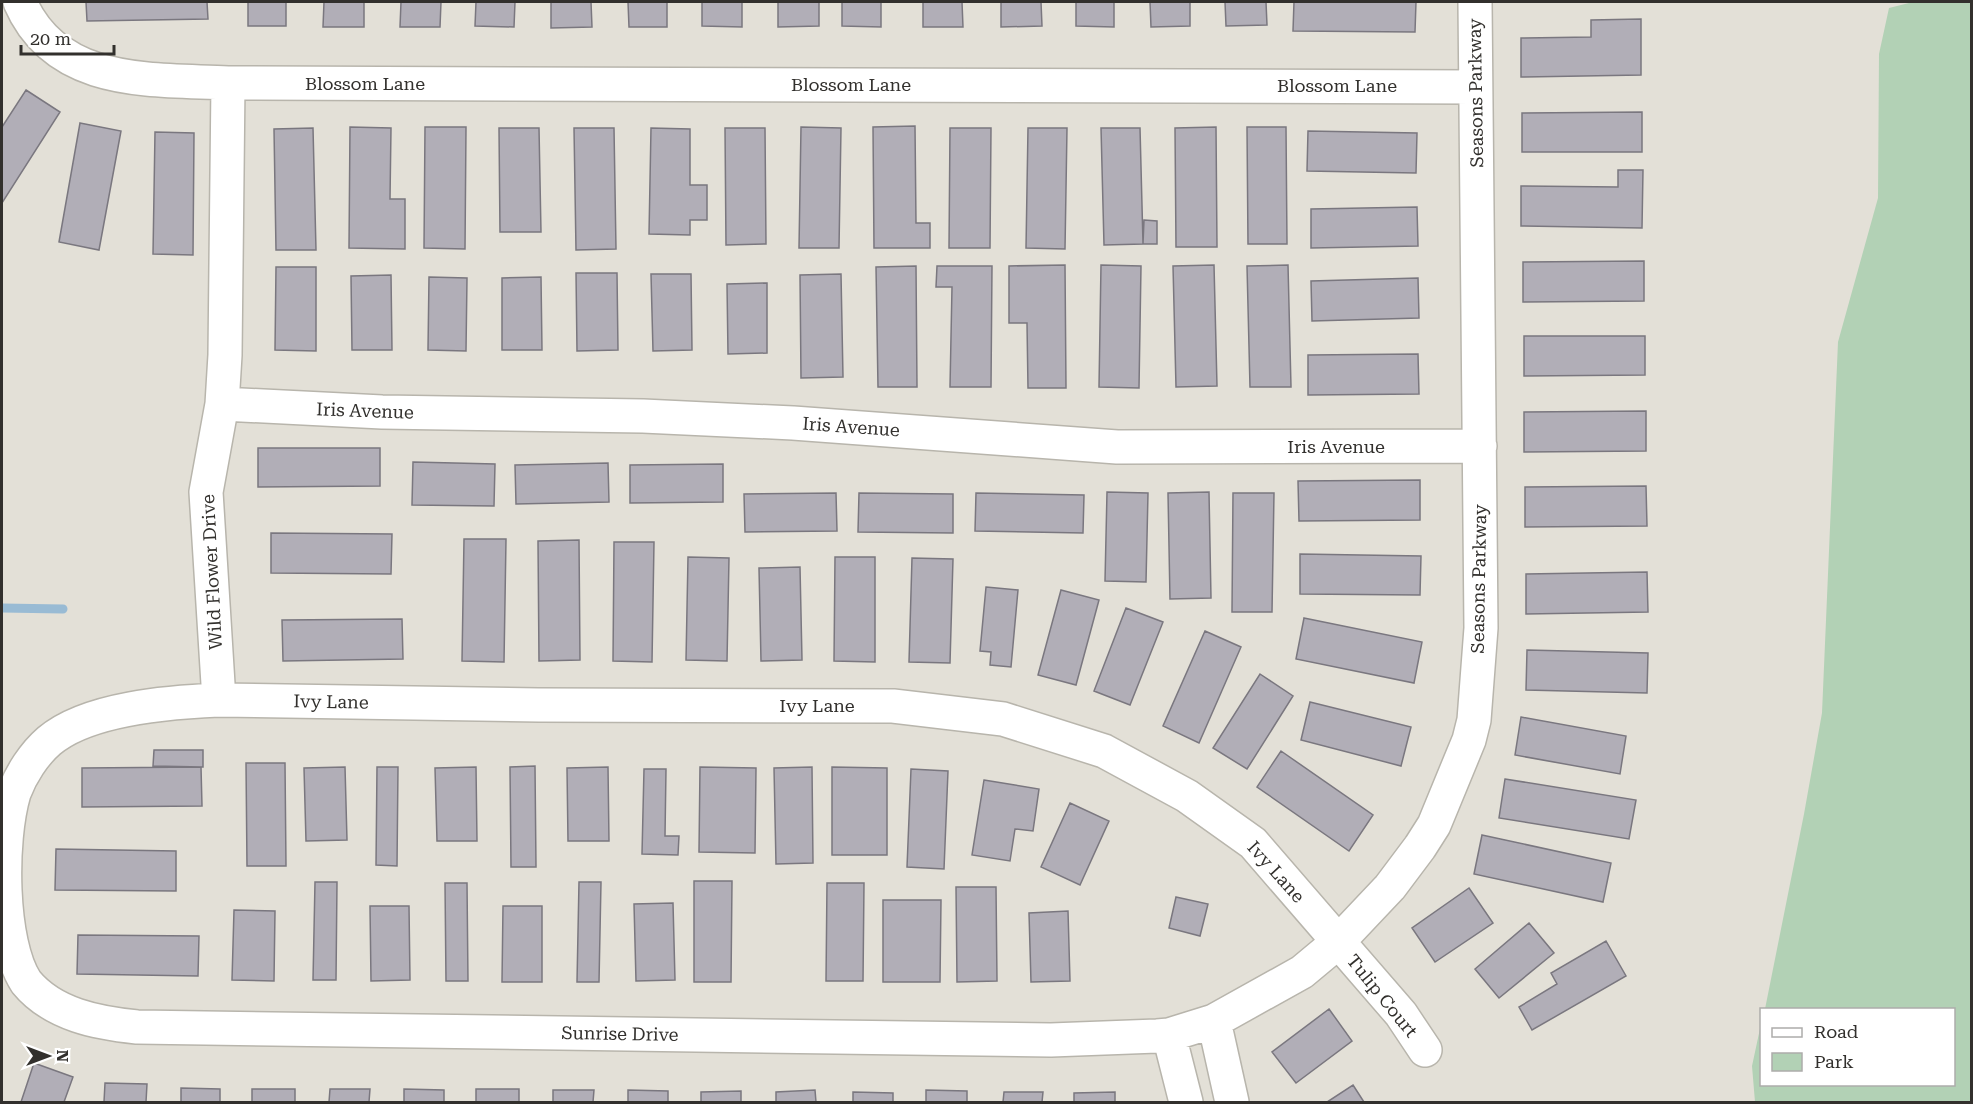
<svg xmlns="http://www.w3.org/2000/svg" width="1973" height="1104" viewBox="0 0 1973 1104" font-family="'Roboto Serif',serif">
  <rect width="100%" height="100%" fill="#e3e0d7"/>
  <!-- green -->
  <path fill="#b2d1b5" d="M1913,2H1971V1102H1755L1752,1066L1761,1024L1762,1084H1954V1010L1765,1009L1804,814L1822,713L1838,342L1878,198L1879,54L1889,8Z"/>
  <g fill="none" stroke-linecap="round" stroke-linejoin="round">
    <!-- stream -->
    <path stroke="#99bbd4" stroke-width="9" d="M2,608L63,609"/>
  </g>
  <!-- building -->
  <path fill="#b1aeb7" stroke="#7a777f" stroke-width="1.5" d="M86,2H207L208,19L87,21Z
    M248,2H286V26H248Z
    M324,2H364V27H323Z
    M401,2H441L440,27H400Z
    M476,2H515L514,27L475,26Z
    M551,2H591L592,27L551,28Z
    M628,2H667V27H629Z
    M702,2H742V27L702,26Z
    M778,2H819V26L778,27Z
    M842,2H881V27L842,26Z
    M923,2H962L963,27H923Z
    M1001,2H1041L1042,26L1001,27Z
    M1076,2H1114V27L1076,26Z
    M1150,2H1190V26L1151,27Z
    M1225,2H1266L1267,25L1226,26Z
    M1294,2H1416L1415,32L1293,31Z
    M1641,19V75L1521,77V38L1591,37V20Z
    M26,90L60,112L2,203V127Z
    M1642,112V152H1522V113Z
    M80,123L121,131L99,250L59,242Z
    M915,126L916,223H930V248H874L873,127Z
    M350,127L391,128L390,199H405V249L349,248Z
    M425,127H466L465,249L424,248Z
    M801,127L841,128L839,248H799Z
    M1216,127L1217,247H1176L1175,128Z
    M1247,127H1286L1287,244H1248Z
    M313,128L316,250H276L274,129Z
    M499,128H539L541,232H500Z
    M574,128H614L616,249L576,250Z
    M651,128L690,129V185H707V220H690V235L649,234Z
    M725,128H765L766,244L726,245Z
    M950,128H991L990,248H949Z
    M1028,128H1067L1065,249L1026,248Z
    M1101,128H1140L1143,244L1104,245Z
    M1308,131L1417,133L1416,173L1307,171Z
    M155,132L194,133L193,255L153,254Z
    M1618,170H1643L1642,228L1521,226V186L1618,187Z
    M1417,207L1418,246L1311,248V209Z
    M1144,220L1157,221V244H1143Z
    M1644,261V301L1523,302V262Z
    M1065,265L1066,388H1028L1027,323H1009V266Z
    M1101,265L1141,266L1139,388L1099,387Z
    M1214,265L1217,386L1176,387L1173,266Z
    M1288,265L1291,387H1250L1247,266Z
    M916,266L917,387H878L876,267Z
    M937,266H992L991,387H950L952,287H936Z
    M276,267H316V351L275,350Z
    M576,273H617L618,350L577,351Z
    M651,274H691L692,350L653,351Z
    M841,274L843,377L801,378L800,275Z
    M391,275L392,350H352L351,276Z
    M429,277L467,278L466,351L428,350Z
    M541,277L542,350H502V278Z
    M1418,278L1419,318L1312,321L1311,281Z
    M767,283V353L728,354L727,284Z
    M1524,336H1645V375L1524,376Z
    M1418,354L1419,394L1308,395V355Z
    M1646,411V451L1524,452V412Z
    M258,448H380V486L258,487Z
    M413,462L495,464L494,506L412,505Z
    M608,463L609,502L516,504L515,465Z
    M723,464V502L630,503V465Z
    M1420,480V520L1299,521L1298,481Z
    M1646,486L1647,526L1525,527V487Z
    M1107,492L1148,493L1146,582L1105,581Z
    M1209,492L1211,598L1170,599L1168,493Z
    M836,493L837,531L745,532L744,494Z
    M859,493L953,494V533L858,532Z
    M976,493L1084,495L1083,533L975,531Z
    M1233,493H1274L1272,612H1232Z
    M271,533L392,534L391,574L271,573Z
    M464,539H506L504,662L462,661Z
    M579,540L580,660L539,661L538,541Z
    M614,542H654L652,662L613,661Z
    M1300,554L1421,556L1420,595L1300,594Z
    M688,557L729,558L727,661L686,660Z
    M835,557H875V662L834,661Z
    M912,558L953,559L950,663L909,662Z
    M800,567L802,660L761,661L759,568Z
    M1647,572L1648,612L1526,614V574Z
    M986,587L1018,590L1011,667L990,665L991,652L980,651Z
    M1061,590L1099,600L1076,685L1038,675Z
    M1126,608L1163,622L1130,705L1094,691Z
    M1304,618L1422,642L1414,683L1296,659Z
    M402,619L403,659L283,661L282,620Z
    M1205,631L1241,647L1199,743L1163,726Z
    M1527,650L1648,653L1647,693L1526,690Z
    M1260,674L1293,696L1247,769L1213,748Z
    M1310,702L1411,727L1401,766L1301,740Z
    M1521,717L1626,736L1620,774L1515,755Z
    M154,750H203V767L153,766Z
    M1281,751L1373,815L1349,851L1257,787Z
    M246,763H285L286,866H247Z
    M535,766L536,867H511L510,767Z
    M201,767L202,806L82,807V768Z
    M345,767L347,840L306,841L304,768Z
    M377,767H398L397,866L376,865Z
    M476,767L477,841H437L435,768Z
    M608,767L609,841H568L567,768Z
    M700,767L756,768L755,853L699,852Z
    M812,767L813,863L776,864L774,768Z
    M832,767L887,768V855H832Z
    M644,769H666L665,836H679L678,855L642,854Z
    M911,769L948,771L944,869L907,867Z
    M1505,779L1636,800L1629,839L1499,818Z
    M984,780L1039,789L1033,831L1015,829L1010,861L972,855Z
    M1070,803L1109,821L1080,885L1041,867Z
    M1482,835L1611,863L1603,902L1474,874Z
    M56,849L176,851V891L55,890Z
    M694,881H732L731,982H694Z
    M315,882H337L336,980H313Z
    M579,882H601L599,982H577Z
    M445,883H467L468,981H446Z
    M827,883H864L863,981H826Z
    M956,887H996L997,981L957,982Z
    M1469,888L1493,923L1435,962L1412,928Z
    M1176,897L1208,904L1200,936L1169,928Z
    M883,900H941L940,982H883Z
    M673,903L675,980L636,981L634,904Z
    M370,906H409L410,980L371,981Z
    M503,906H542V982H502Z
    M234,910L275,911L274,981L232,980Z
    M1068,911L1070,981L1031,982L1029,913Z
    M1529,923L1554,953L1499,998L1475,969Z
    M78,935L199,936L198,976L77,974Z
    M1606,941L1626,976L1532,1030L1519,1007L1557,984L1551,973Z
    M1329,1009L1352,1041L1296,1083L1272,1052Z
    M34,1063L73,1077L64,1102H21Z
    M105,1083L147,1084L146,1102H104Z
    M1353,1085L1364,1102H1327Z
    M181,1088L220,1089V1102H181Z
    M252,1089H295V1102H252Z
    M330,1089H370L369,1102H329Z
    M404,1089L444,1090V1102H404Z
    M476,1089H519V1102H476Z
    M553,1090H594L593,1102H553Z
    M628,1090L668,1091V1102H628Z
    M815,1090L816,1102H776V1092Z
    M926,1090L967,1091V1102H926Z
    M741,1091V1102H701V1092Z
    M853,1092L893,1093V1102H853Z
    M1004,1092H1043L1042,1102H1003Z
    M1115,1092V1102H1074V1093Z"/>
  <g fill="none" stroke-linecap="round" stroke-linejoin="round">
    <defs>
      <path id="street" d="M20,2C57,87 150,79 228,83L1475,87
        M222,404L382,412L643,416L793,423L1117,447L1480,446
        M219,700L206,492L222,404L225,355L228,83
        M1214,1021L1232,1102
        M1169,1035L1186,1102
        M1425,1050L1401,1014L1253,843L1187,796L1104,751L1003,719L893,706L539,705L219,700C170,702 88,708 49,741C34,754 21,774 14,793C0,840 0,942 26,982C53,1015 98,1023 137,1027L1051,1040L1157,1036L1169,1035L1214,1021L1302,972L1338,942L1390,887L1420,847L1434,825L1469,740L1474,720L1481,628L1475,2"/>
    </defs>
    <!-- street casing -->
    <use href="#street" stroke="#b8b5ac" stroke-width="36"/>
    <!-- street -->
    <use href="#street" stroke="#fff" stroke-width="33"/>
  </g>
  <g text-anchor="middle" stroke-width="4.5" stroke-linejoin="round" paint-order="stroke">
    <!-- street labels -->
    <g font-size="18" fill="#32302d" stroke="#fff">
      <text x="365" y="90">Blossom Lane</text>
      <text x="851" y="91">Blossom Lane</text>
      <text x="1337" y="92">Blossom Lane</text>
      <text transform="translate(1476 93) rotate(-91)" y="6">Seasons Parkway</text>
      <text transform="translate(365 411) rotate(2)" y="6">Iris Avenue</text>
      <text transform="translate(851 427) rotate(4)" y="6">Iris Avenue</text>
      <text x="1336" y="453">Iris Avenue</text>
      <text transform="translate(212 572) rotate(-93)" y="6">Wild Flower Drive</text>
      <text transform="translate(1479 579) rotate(-89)" y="6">Seasons Parkway</text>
      <text transform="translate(331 702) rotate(1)" y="6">Ivy Lane</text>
      <text x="817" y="712">Ivy Lane</text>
      <text transform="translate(1276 872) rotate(48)" y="6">Ivy Lane</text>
      <text transform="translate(1382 996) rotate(51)" y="6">Tulip Court</text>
      <text transform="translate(620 1034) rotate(1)" y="6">Sunrise Drive</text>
    </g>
  </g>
  <!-- border -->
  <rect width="1973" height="1104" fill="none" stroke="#32302d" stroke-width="6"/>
  <!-- legend -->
  <rect x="1760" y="1008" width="195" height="78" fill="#ffffff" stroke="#adacab" stroke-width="1.5"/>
  <rect x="1772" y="1028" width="30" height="9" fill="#ffffff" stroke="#adacab" stroke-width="1.5"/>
  <text x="1814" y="1038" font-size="18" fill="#32302d">Road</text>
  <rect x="1772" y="1053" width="30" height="18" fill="#b2d1b5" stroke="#adacab" stroke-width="1.5"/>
  <text x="1814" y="1068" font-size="18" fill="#32302d">Park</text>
  <!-- north arrow -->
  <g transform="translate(48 1056) rotate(90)" stroke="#ffffff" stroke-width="4.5" paint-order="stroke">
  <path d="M0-4.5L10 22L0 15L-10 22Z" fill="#32302d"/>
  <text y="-9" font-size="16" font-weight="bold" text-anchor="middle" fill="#32302d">N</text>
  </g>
  <!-- scale -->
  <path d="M21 45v9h93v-9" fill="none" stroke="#32302d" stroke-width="3"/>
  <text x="30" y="45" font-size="18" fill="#32302d" stroke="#ffffff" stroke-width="4.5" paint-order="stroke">20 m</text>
</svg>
